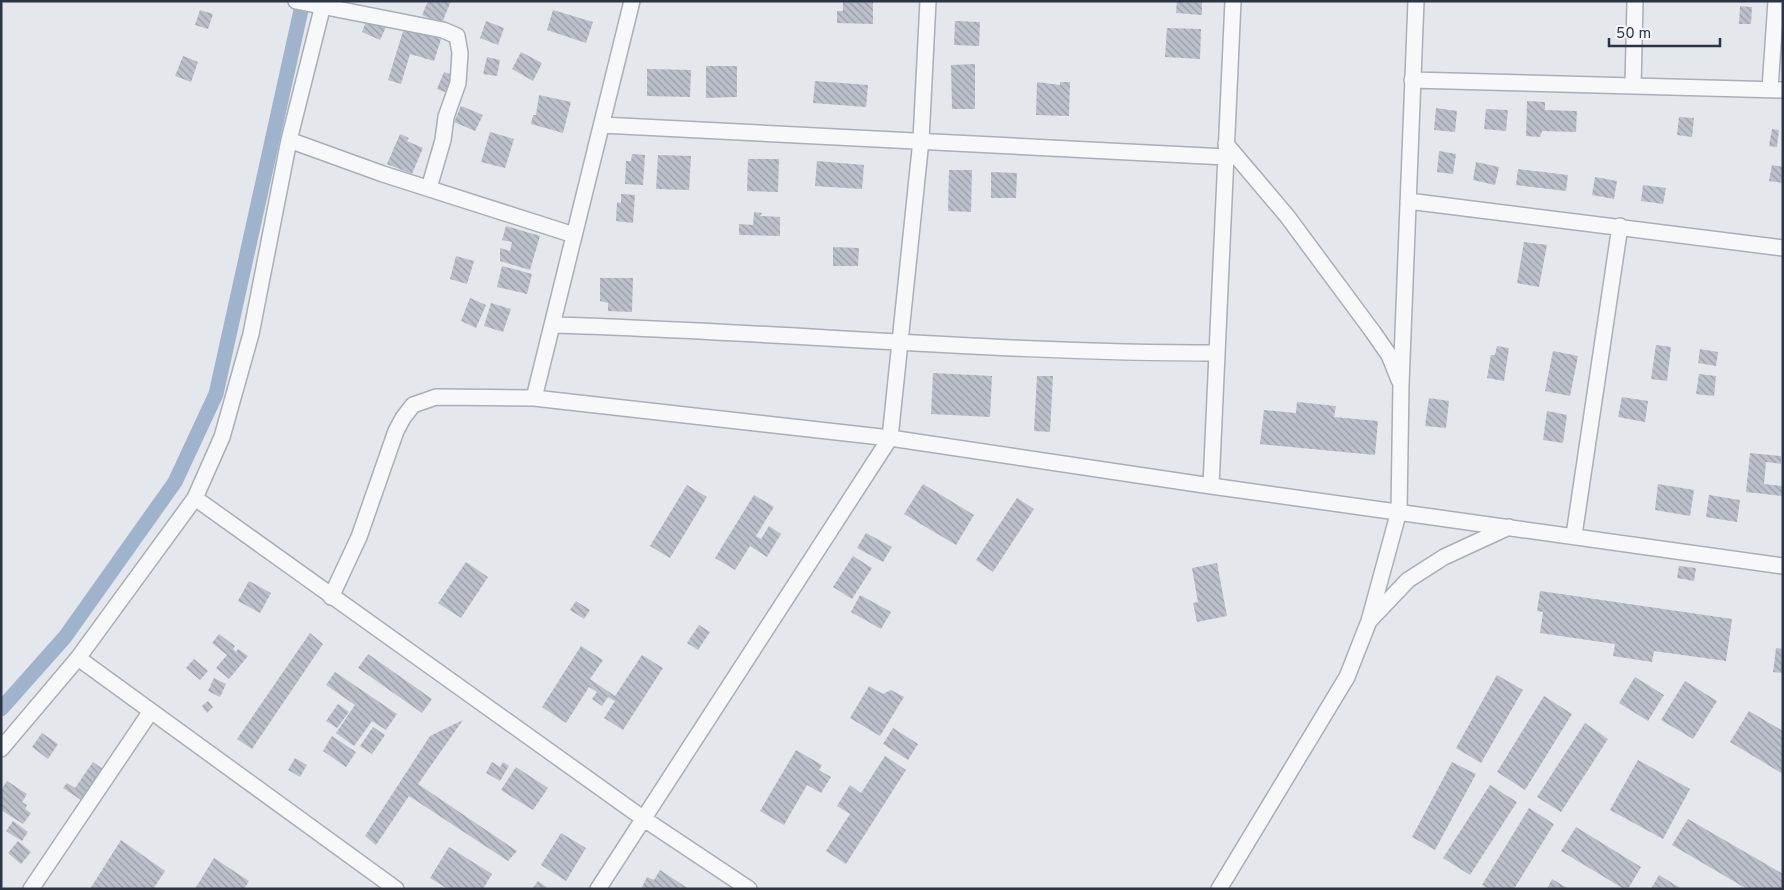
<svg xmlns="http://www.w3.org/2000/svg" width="1784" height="890" viewBox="0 0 1784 890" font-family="Overpass,sans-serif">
  <defs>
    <pattern id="building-back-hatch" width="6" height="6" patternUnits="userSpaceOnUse" patternTransform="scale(1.25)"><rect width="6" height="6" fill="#bbc0ca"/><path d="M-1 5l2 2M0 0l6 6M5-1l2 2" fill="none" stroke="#989da6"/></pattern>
  </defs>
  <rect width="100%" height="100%" fill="#e4e7ec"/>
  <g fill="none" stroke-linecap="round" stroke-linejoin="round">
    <!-- canal -->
    <path stroke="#9fb4cc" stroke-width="15" d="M1,709L65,637L175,482L216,394L303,1"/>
  </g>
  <!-- building -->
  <path fill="url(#building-back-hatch)" d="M428,1H451L442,23L422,15Z
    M843,1H873V24L837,23V11H843Z
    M1177,1H1202V15L1176,13Z
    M1740,6L1752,7L1751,24H1739Z
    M200,10L213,14L208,29L195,25Z
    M553,10L593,22L586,43L547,30Z
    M367,19L386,27L380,40L362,32Z
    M486,21L504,28L498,45L480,38Z
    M955,21L980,22L979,46L954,45Z
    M404,28L441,39L434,61L410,54L401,84L388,80Z
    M1167,28L1201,29L1200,59L1165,57Z
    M521,52L542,63L533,81L512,69Z
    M183,56L198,62L191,82L175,76Z
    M487,57L500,60L497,76L483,74Z
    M975,64V109H952L951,65Z
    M706,66H737V97L706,98Z
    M647,69L691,70L690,97L647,96Z
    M444,72L457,77L450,94L437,89Z
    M815,81L868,85L866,107L813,103Z
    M1037,82L1060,85V82H1070L1069,116L1036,115Z
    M539,95L571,102L563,133L531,124L533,115H536Z
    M1527,101L1545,102V110L1577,111L1576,132L1542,131L1540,137L1526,136Z
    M461,106L483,115L475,131L454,122Z
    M1436,108L1457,111L1455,132L1434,130Z
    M1486,109L1508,110L1506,131L1484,129Z
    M1679,117L1694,118L1692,137L1677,135Z
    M1772,129L1779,130L1777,147L1769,146Z
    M490,132L514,139L505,168L481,162Z
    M400,134L409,138L407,141L423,148L412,174L387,164Z
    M1439,151L1456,154L1453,174L1437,172Z
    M632,154L645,155L643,185L625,184L626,161H631Z
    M658,155L691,156L689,190L656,189Z
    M748,159H779L778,192L747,191Z
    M817,161L864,165L862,189L815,186Z
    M1476,162L1499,167L1495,185L1473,180Z
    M1772,165L1783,167V183L1769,181Z
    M1518,169L1568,175L1566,191L1516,185Z
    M949,170H972L971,212L948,211Z
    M991,172L1017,173L1016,198H991Z
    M1595,177L1617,181L1614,199L1592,195Z
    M1643,185L1666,188L1663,204L1641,201Z
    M621,194L635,195L633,223L616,221L617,202L621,203Z
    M754,212L762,213L760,216L780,217V236L739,235V224L753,225Z
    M506,226L540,236L530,270L500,261V248L510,251L512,242L502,240Z
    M1524,242L1547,245L1539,287L1517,283Z
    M833,247L859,248L858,266H833Z
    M456,256L474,261L467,284L450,279Z
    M502,266L532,274L527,294L497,287Z
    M600,278H633L632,312L608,311V303L600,301Z
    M470,298L486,305L476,328L461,321Z
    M491,303L511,309L503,332L484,326Z
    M1656,345L1671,347L1667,381L1651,379Z
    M1497,346L1509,348L1504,381L1487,378L1491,355H1495Z
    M1700,349L1718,352L1716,366L1698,363Z
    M1553,351L1578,356L1570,396L1545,391Z
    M933,373L992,376L990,417L931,414Z
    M1699,374L1716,376L1714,396L1696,394Z
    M1037,376H1053L1050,432L1034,431Z
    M1622,397L1648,401L1645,422L1618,417Z
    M1429,398L1449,401L1446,428L1425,426Z
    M1297,402L1336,406L1334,417L1378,421L1375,455L1260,444L1264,410L1296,413Z
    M1547,411L1567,415L1563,443L1543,440Z
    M1750,453L1781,456V464L1766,462L1764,484L1783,486V496L1746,492Z
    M923,484L974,515L956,545L904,514Z
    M1658,484L1694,490L1690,516L1655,510Z
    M687,485L707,497L670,558L650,546Z
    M754,495L774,507L756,536L761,539L769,526L781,534L767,557L750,546L735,570L715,558Z
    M1709,495L1740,500L1737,522L1706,517Z
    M1017,498L1034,509L993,572L976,560Z
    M866,533L892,547L883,562L857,548Z
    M853,556L872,568L852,599L833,587Z
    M466,562L488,577L461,618L438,603Z
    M1217,563L1227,616L1197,622L1193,603L1198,602L1192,568Z
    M1679,566L1696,568L1694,581L1677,578Z
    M249,581L271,593L260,613L238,601Z
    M1540,591L1732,619L1726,661L1654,651L1652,662L1613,656L1615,644L1540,633L1543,612L1537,611Z
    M860,595L891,612L881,629L851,612Z
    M576,601L590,610L584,619L570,610Z
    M699,625L710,632L698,650L687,643Z
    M310,633L323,644L252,749L237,739Z
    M219,634L235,646L233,649L236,652L238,649L248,656L229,679L216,668L227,655L212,643Z
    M581,646L603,660L590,679L615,696L642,655L663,668L623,730L604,718L615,701L608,697L602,706L592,699L597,692L589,687L566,723L542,707Z
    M1776,648L1783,649V673L1773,672Z
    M368,654L432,699L422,713L358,668Z
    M194,659L208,671L200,680L186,668Z
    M335,672L397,714L386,730L372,721L354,746L336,733L355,705L326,685Z
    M1497,675L1523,690L1481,763L1456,748Z
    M1635,677L1664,695L1648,721L1619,703Z
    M214,678L226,684L220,697L208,691Z
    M1685,681L1717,701L1693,739L1661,720Z
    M869,686L883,694L891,690L904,697L880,736L850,718Z
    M1544,696L1572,714L1525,790L1497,772Z
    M208,701L213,707L207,713L202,706Z
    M338,704L349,712L337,728L326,721Z
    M1749,711L1783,731V774L1730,742Z
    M463,720L418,784L517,851L508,861L409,796L376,845L365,836L430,736Z
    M1585,723L1608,739L1561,812L1537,797Z
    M373,727L385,735L372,754L360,746Z
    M893,728L918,744L908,760L883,744Z
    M42,733L58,744L48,759L32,747Z
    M332,736L356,752L346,767L323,751Z
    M796,750L822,765L819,770L831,777L821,793L807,785L784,825L760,811Z
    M885,756L906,770L846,864L826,851L850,814L837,806L850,785L861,793Z
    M295,758L307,765L300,777L288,770Z
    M1638,760L1690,789L1663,839L1610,810Z
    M93,762L103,769L81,800L63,788L67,783L75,788Z
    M492,762L500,767L503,762L509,766L500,781L486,773Z
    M1452,762L1476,774L1435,850L1412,837Z
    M516,767L548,788L533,810L501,790Z
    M7,781L27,794L22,802L27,805L25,809L31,813L23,824L1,810V790Z
    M1490,785L1517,802L1470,875L1443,858Z
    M1529,808L1554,824L1514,889H1489L1482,885Z
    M1688,819L1783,874V889H1747L1672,845Z
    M13,821L28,832L22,841L6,831Z
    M1576,827L1641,867L1628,889H1624L1561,851Z
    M561,833L586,848L566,881L541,865Z
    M121,840L165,871L153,889H90Z
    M18,841L31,852L21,864L8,853Z
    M449,847L492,874L483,889H448L430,878Z
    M214,858L249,881L244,889H195Z
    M660,870L689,889H641L647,877L654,880Z
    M1659,875L1682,889H1651Z
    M1552,879L1569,889H1547Z
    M538,881L549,889H532Z"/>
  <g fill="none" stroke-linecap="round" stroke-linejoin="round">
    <defs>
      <path id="minor" d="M296,1L443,30L457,36L460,53L458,83L446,117L443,140L429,188
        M1412,80L1783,90
        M1633,86L1635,1
        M1770,89L1776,1
        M602,125L1226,157
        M289,140L383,174L574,235
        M1226,144L1287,216L1373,332L1389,355L1399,380
        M1408,201L1783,248
        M552,325C773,331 994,353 1216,353
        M534,398L632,1
        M1211,486L1233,1
        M195,498L644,819L749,889
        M1574,535L1620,226
        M331,597L359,537L396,431L403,418L413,405L436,397L534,398L890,438L921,140L928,1
        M1370,620L1408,580L1444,557L1509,527
        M78,658L396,889
        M1,749L78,658L195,498L222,437L251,334L289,140L324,1
        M31,889L151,711
        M598,889L890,438L1211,486L1783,566
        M1219,889L1347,677L1369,621L1399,511L1401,384L1416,1"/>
    </defs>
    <!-- minor casing -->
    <use href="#minor" stroke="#a9aeb7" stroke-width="18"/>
    <!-- minor -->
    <use href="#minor" stroke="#f7f8fa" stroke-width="15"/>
  </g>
  <!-- border -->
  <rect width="1784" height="890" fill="none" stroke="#2b3445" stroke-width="5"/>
  <!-- scale -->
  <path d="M1609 38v8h111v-8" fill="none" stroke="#2b3445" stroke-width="2.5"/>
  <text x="1616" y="38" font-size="15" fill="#2b3445" stroke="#f4f6f9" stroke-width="4" paint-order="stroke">50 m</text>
</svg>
